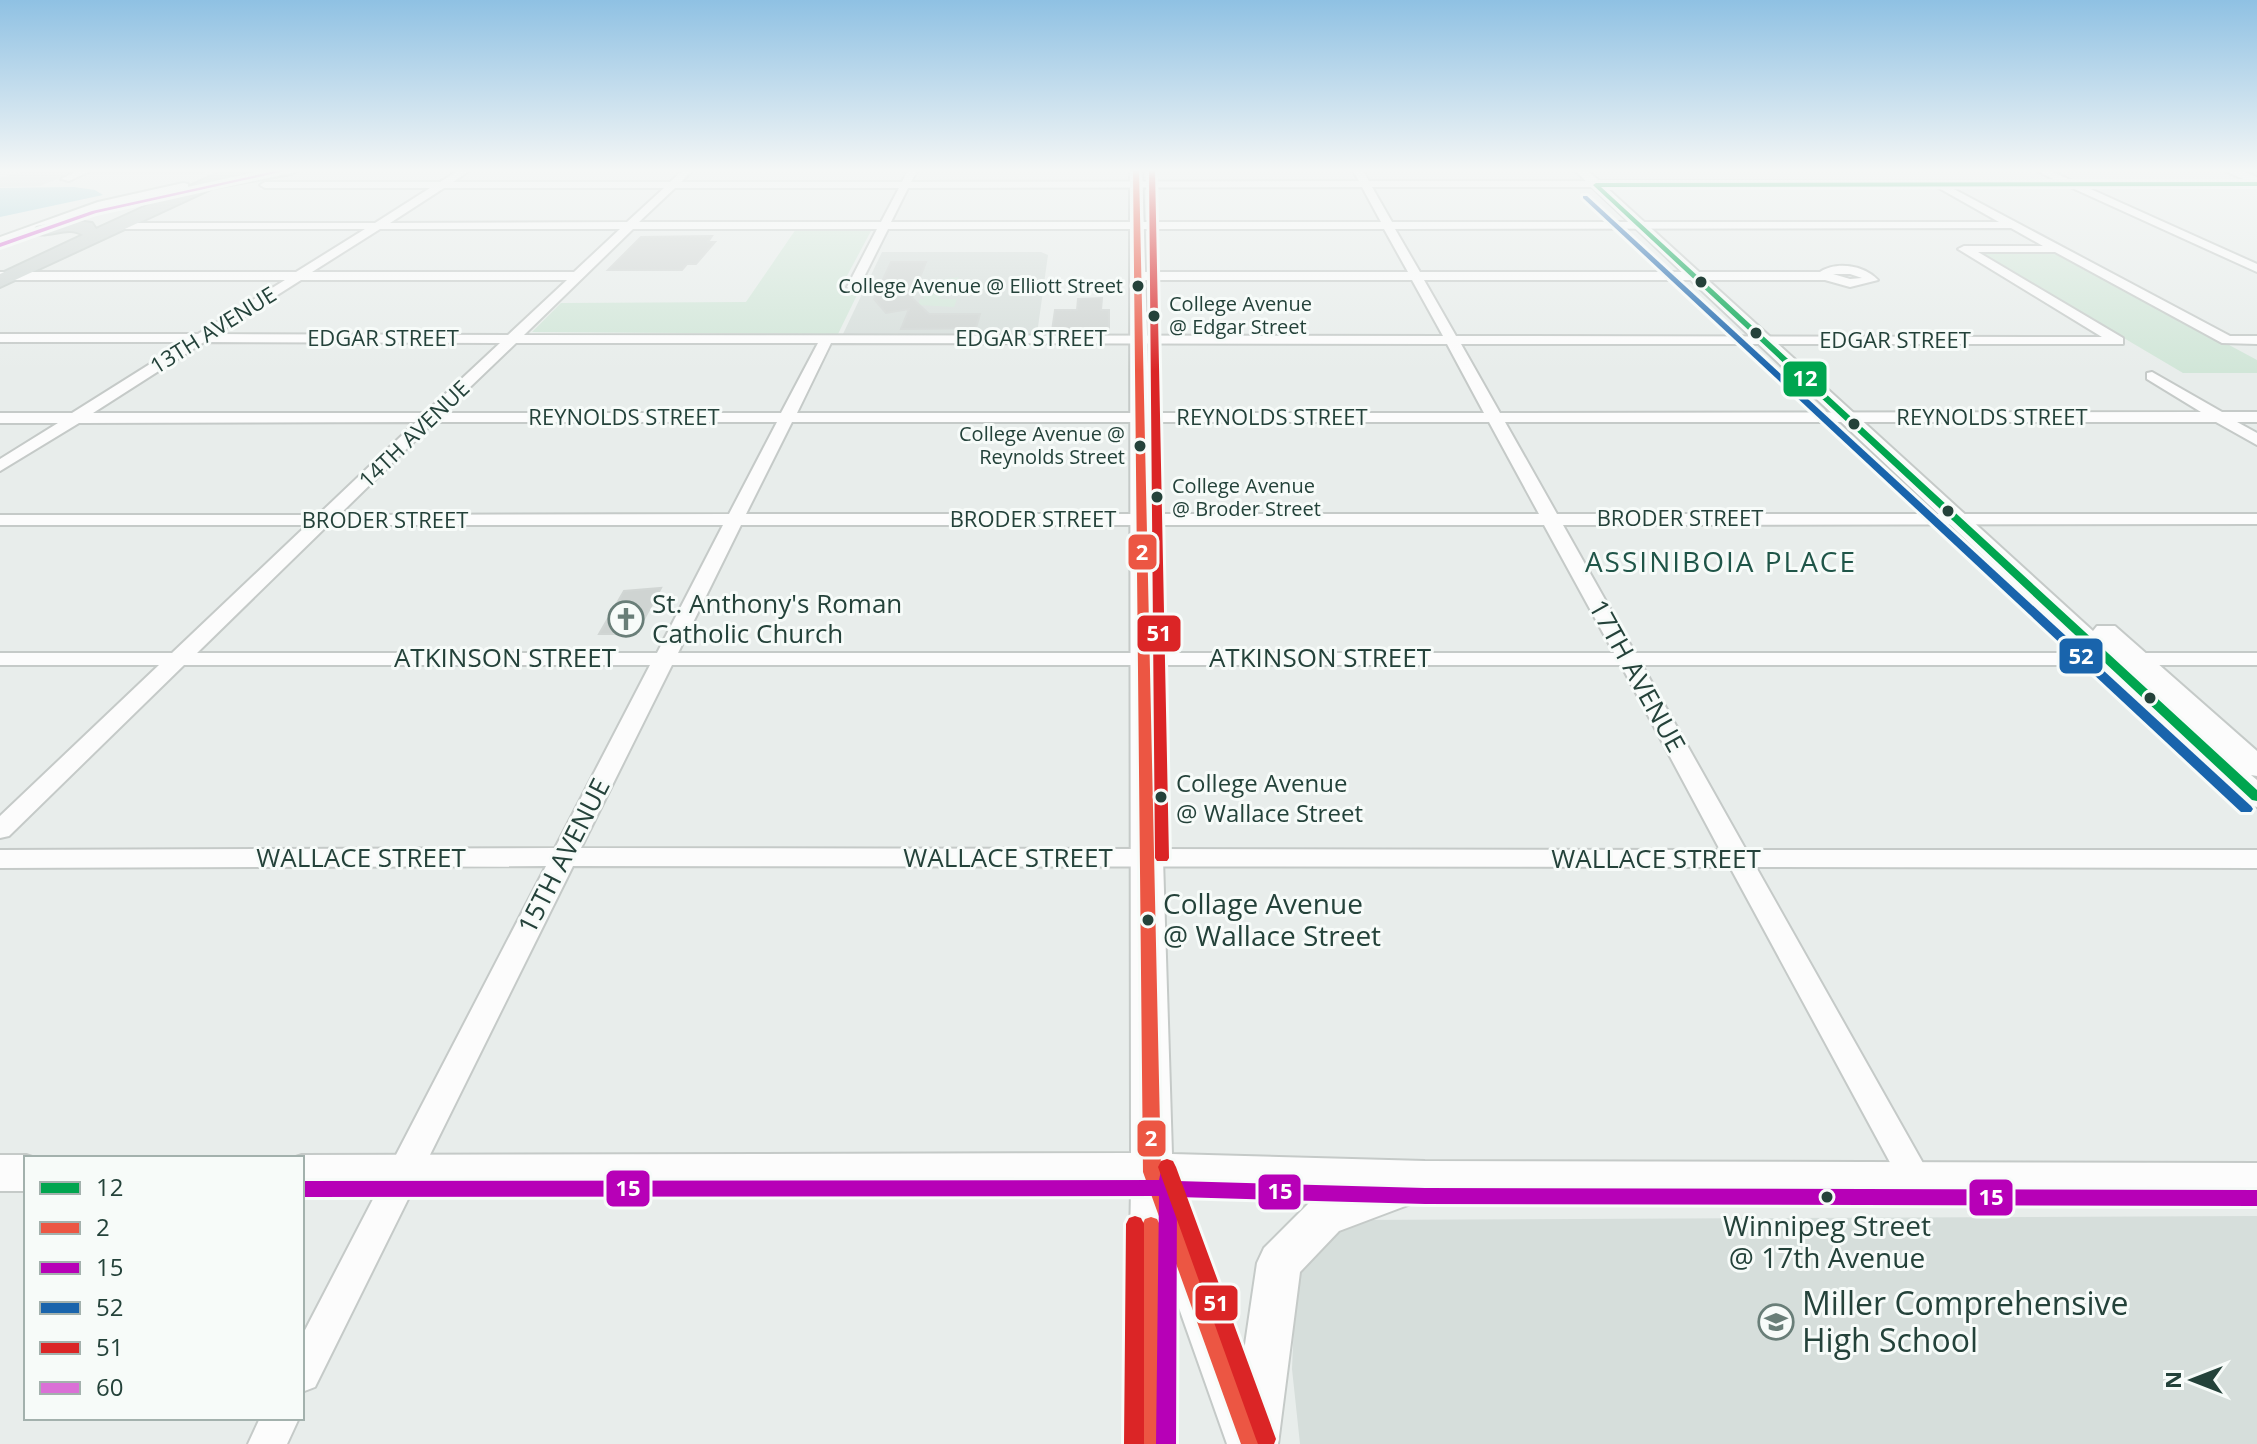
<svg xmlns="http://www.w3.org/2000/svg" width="2257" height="1444" viewBox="0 0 2257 1444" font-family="'Open Sans',sans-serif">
  <rect width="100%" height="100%" fill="#e8edeb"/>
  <!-- built -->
  <path fill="#d6dedb" d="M30,169H213L201,175L69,174L40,186L0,187V178Z
    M882,252H1041L1048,255L1037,334H843Z
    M2257,1216V1444H1300L1292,1369L1296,1276L1347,1220Z"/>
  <!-- green -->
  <path fill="#d1e6d8" d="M796,229L871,231L841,287L858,293L838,334L532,332L561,303L746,302Z
    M1978,252H2056L2257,360V373H2183Z
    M959,277L951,292L937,299H957L954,307L918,305L920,299H925L919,292L931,290L926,286L933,281Z"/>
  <!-- water -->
  <path fill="#a9d4db" d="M74,187L95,190L103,195L0,217V188Z"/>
  <!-- building -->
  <path fill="#cfd4d2" stroke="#d1d6d4" stroke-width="2" d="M712,236L708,242H715L696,264H687L682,270H608L641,237Z
    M891,262H926L912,298L929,314H980L976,328L901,329L909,309L886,313L874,299Z
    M1102,298L1101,310H1109V331H1052L1055,310H1077L1078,299Z
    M661,588L636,634H599L624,591Z"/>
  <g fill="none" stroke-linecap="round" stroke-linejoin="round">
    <defs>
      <path id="minor" d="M82,169H95L69,181L61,179Z
        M461,169H472L453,182H670L684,169H694L681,182H902L908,169H918L911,182L1359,181L1352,169H1362L1369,181H2057L2033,169H2046L2073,181H2257V187H2086L2257,264V272L2070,187H1950L2230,336H2257V344L2222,343L2055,252H1978L2123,338V344H1461L1500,413L2201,412L2147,379V373L2152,372L2222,412H2257V422H2237L2257,433V445L2216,422H1505L1557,514H2257V524L1563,525L1635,653H2257V665H1642L1746,850H2257V868L1756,867L1928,1172L1933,1182L1928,1192L1917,1197L1906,1192L1730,867L573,866L315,1387L302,1392V1336L546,866L0,868V850L555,848L650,665H184L9,836L0,838V816L159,665H0V653H172L307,525H0V515H318L416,422L79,423L0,471V459L58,423H0V413H72L185,342H0V334H198L285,280H0V272H296L365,229H116L111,226L116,223H375L430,188H265L260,185L265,182H440ZM1362,187L1381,222H891L908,188ZM1372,187H1937L1999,222H1392ZM444,188H664L627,222L390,223ZM675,188H899L881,222H639ZM2011,228L2043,246H1964L1958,249L2102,337L1456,336L1424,280H1825L1850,287L1878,280C1864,265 1836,261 1820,272H1420L1395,229ZM380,229H620L574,272H312ZM633,229H877L847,287L853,291L859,287L888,229H1384L1408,272H1138L1132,276L1138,280H1412L1443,336L524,335ZM1833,274H1850L1862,278L1850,279ZM301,280H567L508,335L216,334ZM204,342L500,343L425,413H93ZM516,343H818L781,413H443ZM831,343L1447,344L1484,413H797ZM434,422H777L729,514L339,515ZM792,422H1489L1539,514H746ZM328,525H723L657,653H197ZM741,525H1544L1614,653H678ZM672,665H1621L1720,850L581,848Z
        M260,1418H299L287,1444H248Z"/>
      <path id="tertiary" d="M1130,169H1142L1172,1154L1425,1161L2257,1163V1201L1424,1199L1339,1231L1300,1272L1278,1444H1227L1173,1291L1174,1444H1126L1131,1190L302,1191V1158H293L302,1155L1131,1153ZM1180,1191L1329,1196L1309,1203L1264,1248L1257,1263L1243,1358Z
        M1573,169H1586L2093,631L2097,626H2115L2257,751V776L2251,775L2257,780V807L2246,804Z
        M2220,169H2237L2257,177V185Z
        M0,1155H26L35,1158H26V1191H0Z"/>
      <path id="secondary" d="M183,183L188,184V190L107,208L0,247V237L98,202Z"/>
      <path id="primary" d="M227,169H248L241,175L268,169H299L291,174L213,188L0,287V274L83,235C69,225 52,237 36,234L33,230L36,226L69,220L92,223L96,229Z"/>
    </defs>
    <!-- minor casing -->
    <use href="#minor" stroke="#c5cac8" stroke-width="4"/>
    <!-- tertiary casing -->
    <use href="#tertiary" stroke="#c5cac8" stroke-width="4"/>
    <!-- secondary casing -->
    <use href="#secondary" stroke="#c3cbc8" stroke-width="4"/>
    <!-- primary casing -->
    <use href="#primary" stroke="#c3ccc9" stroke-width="4"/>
    <!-- minor -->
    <use href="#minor" fill="#fcfcfc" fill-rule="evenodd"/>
    <!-- tertiary -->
    <use href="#tertiary" fill="#fcfcfc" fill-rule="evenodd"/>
    <!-- secondary -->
    <use href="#secondary" fill="#fcfcfc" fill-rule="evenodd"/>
    <!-- primary -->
    <use href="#primary" fill="#cfd7d5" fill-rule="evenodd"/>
    <defs>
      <path id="bus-1" d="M2257,182V186L1601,187L2257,790V801L2252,800L1593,185L1596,183Z"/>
      <path id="bus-2" d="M1133,169H1139L1161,1172L1261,1444H1241L1143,1172Z
        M1151,1217L1157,1219L1160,1225V1444H1140L1142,1225L1145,1219Z"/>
      <path id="bus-3" d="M1168,1164L1174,1166L1177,1172V1181L1425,1188L2257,1190V1206L1425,1204L1177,1197L1176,1444H1156L1159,1196L302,1197V1181L1159,1180L1162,1166Z"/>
      <path id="bus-4" d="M1583,196H1587L2251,806L2253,809L2251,812H2241L1583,198Z"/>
      <path id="bus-5" d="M1149,169H1155L1169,858L1167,861H1157L1155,858Z
        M1167,1159L1173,1161L1176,1167L1276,1439L1274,1444H1258L1256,1439L1158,1167L1161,1161Z
        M1135,1216L1141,1218L1144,1224V1444H1124L1126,1224L1129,1218Z"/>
      <path id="bus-6" d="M284,169H294L96,213L0,247V243L92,211Z"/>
    </defs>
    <!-- bus-1 casing -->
    <use href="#bus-1" stroke="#f7fbf9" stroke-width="6"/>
    <!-- bus-2 casing -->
    <use href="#bus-2" stroke="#f7fbf9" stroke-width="6"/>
    <!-- bus-3 casing -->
    <use href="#bus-3" stroke="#f7fbf9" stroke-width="6"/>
    <!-- bus-4 casing -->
    <use href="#bus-4" stroke="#f7fbf9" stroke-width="6"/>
    <!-- bus-5 casing -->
    <use href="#bus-5" stroke="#f7fbf9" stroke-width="6"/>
    <!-- bus-6 casing -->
    <use href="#bus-6" stroke="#f7fbf9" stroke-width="6"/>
    <!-- bus-1 -->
    <use href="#bus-1" fill="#00a54f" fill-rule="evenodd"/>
    <!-- bus-2 -->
    <use href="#bus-2" fill="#ec5643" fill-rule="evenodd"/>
    <!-- bus-3 -->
    <use href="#bus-3" fill="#b700b7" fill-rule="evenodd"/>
    <!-- bus-4 -->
    <use href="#bus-4" fill="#1964ac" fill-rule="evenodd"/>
    <!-- bus-5 -->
    <use href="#bus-5" fill="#db2526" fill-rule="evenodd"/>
    <!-- bus-6 -->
    <use href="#bus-6" fill="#da70d6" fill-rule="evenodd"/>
  </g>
  <!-- sky -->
  <linearGradient id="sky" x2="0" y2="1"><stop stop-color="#8fc1e3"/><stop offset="0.46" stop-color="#f5f7f6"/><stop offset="1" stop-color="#f5f7f6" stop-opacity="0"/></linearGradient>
  <rect width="2257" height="371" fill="url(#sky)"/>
  <!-- icons -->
  <defs>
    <symbol id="church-ring" viewBox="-11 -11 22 22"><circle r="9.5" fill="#f7fbf9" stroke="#697e78" stroke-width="1.5"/><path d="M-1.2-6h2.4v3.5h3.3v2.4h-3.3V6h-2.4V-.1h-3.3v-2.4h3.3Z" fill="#697e78"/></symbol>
    <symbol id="school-ring" viewBox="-11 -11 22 22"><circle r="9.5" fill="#f7fbf9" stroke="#697e78" stroke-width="1.5"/><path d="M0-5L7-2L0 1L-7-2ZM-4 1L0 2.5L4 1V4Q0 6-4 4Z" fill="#697e78"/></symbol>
  </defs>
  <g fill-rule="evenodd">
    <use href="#church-ring" x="606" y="599" width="40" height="40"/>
    <use href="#school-ring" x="1756" y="1302" width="40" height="40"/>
  </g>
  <!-- markers -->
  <g fill="#24423a" stroke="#f7fbf9" stroke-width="3">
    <circle cx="1701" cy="282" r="7"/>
    <circle cx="1138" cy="286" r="7"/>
    <circle cx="1154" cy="316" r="7"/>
    <circle cx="1756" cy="333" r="7"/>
    <circle cx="1854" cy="424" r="7"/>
    <circle cx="1140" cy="446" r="7"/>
    <circle cx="1157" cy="497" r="7"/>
    <circle cx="1948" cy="511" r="7"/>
    <circle cx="2150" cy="698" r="7"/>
    <circle cx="1161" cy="797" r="7"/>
    <circle cx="1148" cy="920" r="7"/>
    <circle cx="1827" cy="1197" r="7"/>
  </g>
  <g text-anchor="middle" stroke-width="6" stroke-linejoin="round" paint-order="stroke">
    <!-- far-bus labels -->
    <g font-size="20" fill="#24423a" stroke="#f7fbf9" text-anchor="end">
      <text x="1123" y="293">College Avenue @ Elliott Street</text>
      <text x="1169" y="311" text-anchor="start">College Avenue<tspan x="1169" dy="23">@ Edgar Street</tspan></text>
      <text x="1125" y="441">College Avenue @<tspan x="1125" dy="23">Reynolds Street</tspan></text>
      <text x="1172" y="493" text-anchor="start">College Avenue<tspan x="1172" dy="23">@ Broder Street</tspan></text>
    </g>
    <!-- far-street labels -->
    <g font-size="22" fill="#24423a" stroke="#f7fbf9">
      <text transform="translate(213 330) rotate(-32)" y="8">13TH AVENUE</text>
      <text x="383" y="346">EDGAR STREET</text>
      <text x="1031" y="346">EDGAR STREET</text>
      <text x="1895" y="348">EDGAR STREET</text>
      <text x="624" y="425">REYNOLDS STREET</text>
      <text x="1272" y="425">REYNOLDS STREET</text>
      <text x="1992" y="425">REYNOLDS STREET</text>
      <text transform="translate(414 434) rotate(-44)" y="8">14TH AVENUE</text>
      <text x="1680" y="526">BRODER STREET</text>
      <text x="1033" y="527">BRODER STREET</text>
      <text x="385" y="528">BRODER STREET</text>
    </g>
    <!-- bus labels -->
    <g font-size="24" fill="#24423a" stroke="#f7fbf9" text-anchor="start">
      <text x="1176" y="792">College Avenue<tspan x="1176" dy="30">@ Wallace Street</tspan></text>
    </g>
    <!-- poi labels -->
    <g font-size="26" fill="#24423a" stroke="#f7fbf9" text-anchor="start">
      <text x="652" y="613">St. Anthony's Roman<tspan x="652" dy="30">Catholic Church</tspan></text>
    </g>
    <!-- street labels -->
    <g font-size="26" fill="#24423a" stroke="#f7fbf9">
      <text x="505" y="667">ATKINSON STREET</text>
      <text x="1320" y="667">ATKINSON STREET</text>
      <text transform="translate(1637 676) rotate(61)" y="9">17TH AVENUE</text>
      <text transform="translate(564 856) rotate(-63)" y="9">15TH AVENUE</text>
      <text x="361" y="867">WALLACE STREET</text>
      <text x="1008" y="867">WALLACE STREET</text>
      <text x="1656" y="868">WALLACE STREET</text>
    </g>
    <!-- neighbourhood labels -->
    <g font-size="28" letter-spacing="2" fill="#1f5548" stroke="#f7fbf9">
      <text x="1721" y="572">ASSINIBOIA PLACE</text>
    </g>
    <!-- near-bus labels -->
    <g font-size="28" fill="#24423a" stroke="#f7fbf9" text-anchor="start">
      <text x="1163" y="914">Collage Avenue<tspan x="1163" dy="32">@ Wallace Street</tspan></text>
      <text x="1827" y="1236" text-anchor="middle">Winnipeg Street<tspan x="1827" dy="32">@ 17th Avenue</tspan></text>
    </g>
    <!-- near-poi labels -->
    <g font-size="32" fill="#24423a" stroke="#f7fbf9" text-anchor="start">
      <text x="1802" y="1315">Miller Comprehensive<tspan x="1802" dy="37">High School</tspan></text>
    </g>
  </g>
  <g stroke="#f7fbf9" stroke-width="3">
    <rect x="1782" y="360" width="46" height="38" rx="8" fill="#00a54f"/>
    <rect x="1127" y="533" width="31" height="38" rx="8" fill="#ec5643"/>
    <rect x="1136" y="614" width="46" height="39" rx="8" fill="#db2526"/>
    <rect x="2058" y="637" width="46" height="38" rx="8" fill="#1964ac"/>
    <rect x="1136" y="1119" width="31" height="39" rx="8" fill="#ec5643"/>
    <rect x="605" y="1169" width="46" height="39" rx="8" fill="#b700b7"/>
    <rect x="1257" y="1173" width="45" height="38" rx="8" fill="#b700b7"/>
    <rect x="1968" y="1178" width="46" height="39" rx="8" fill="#b700b7"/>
    <rect x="1194" y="1284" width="45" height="38" rx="8" fill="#db2526"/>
  </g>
  <g font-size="22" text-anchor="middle" font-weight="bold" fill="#fff">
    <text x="1805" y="386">12</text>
    <text x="1142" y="560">2</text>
    <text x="1159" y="641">51</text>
    <text x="2081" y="664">52</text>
    <text x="1151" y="1146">2</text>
    <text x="628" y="1196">15</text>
    <text x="1280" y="1199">15</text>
    <text x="1991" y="1205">15</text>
    <text x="1216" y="1311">51</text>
  </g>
  <!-- legend -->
  <rect x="24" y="1156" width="280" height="264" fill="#f7fbf9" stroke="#a3b1ad" stroke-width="2"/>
  <rect x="40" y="1182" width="40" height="12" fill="#00a54f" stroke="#a3b1ad" stroke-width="2"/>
  <text x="96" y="1196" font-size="24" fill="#24423a">12</text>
  <rect x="40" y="1222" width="40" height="12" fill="#ec5643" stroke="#a3b1ad" stroke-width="2"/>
  <text x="96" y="1236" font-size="24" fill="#24423a">2</text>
  <rect x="40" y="1262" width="40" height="12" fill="#b700b7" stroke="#a3b1ad" stroke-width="2"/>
  <text x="96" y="1276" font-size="24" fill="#24423a">15</text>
  <rect x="40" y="1302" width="40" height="12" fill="#1964ac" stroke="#a3b1ad" stroke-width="2"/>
  <text x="96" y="1316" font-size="24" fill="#24423a">52</text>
  <rect x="40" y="1342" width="40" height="12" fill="#db2526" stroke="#a3b1ad" stroke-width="2"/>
  <text x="96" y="1356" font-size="24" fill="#24423a">51</text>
  <rect x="40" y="1382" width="40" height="12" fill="#da70d6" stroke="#a3b1ad" stroke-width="2"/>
  <text x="96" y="1396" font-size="24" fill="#24423a">60</text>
  <!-- north arrow -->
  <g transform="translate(2193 1380) rotate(270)" stroke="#f7fbf9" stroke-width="6" paint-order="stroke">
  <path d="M0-6L14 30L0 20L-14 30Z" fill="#24423a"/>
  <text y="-12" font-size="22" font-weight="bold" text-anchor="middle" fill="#24423a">N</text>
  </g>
</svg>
